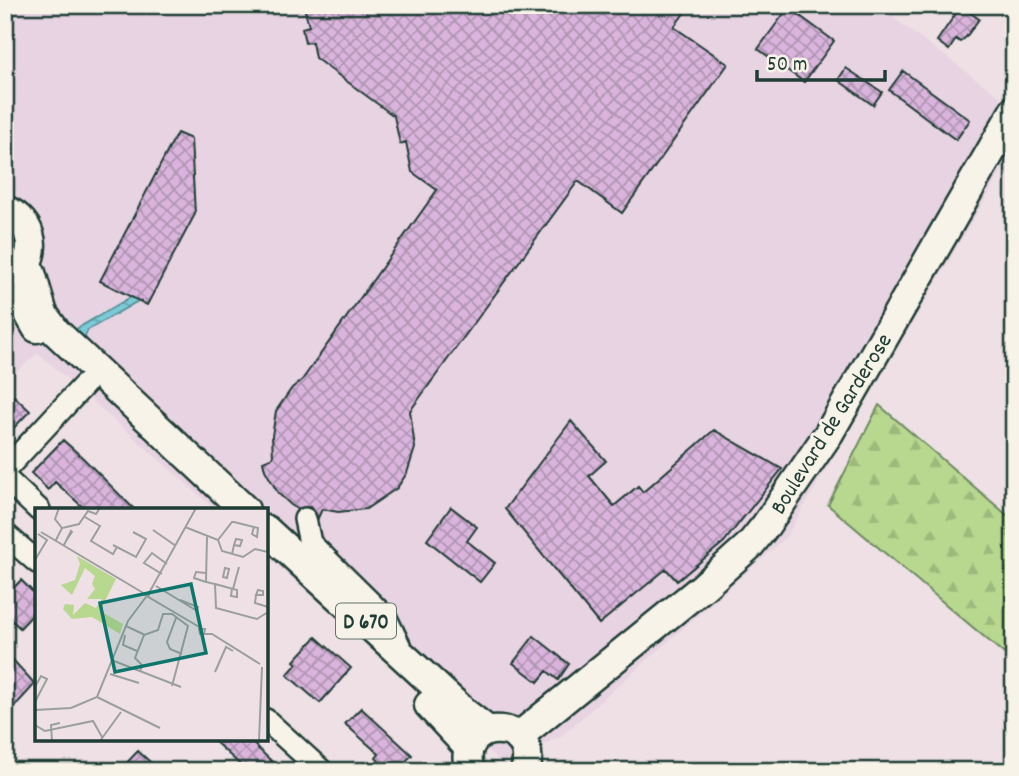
<svg xmlns="http://www.w3.org/2000/svg" width="1019" height="776" viewBox="0 0 1019 776" font-family="Dekko,sans-serif">
  <defs>
    <pattern id="forest-firs" width="22" height="20" patternUnits="userSpaceOnUse" patternTransform="scale(1.75)"><rect width="22" height="20" fill="#b8d78f"/><path d="M5 1l3.5 6h-7zM16 11l3.5 6h-7z" fill="#9eb97c"/></pattern>
    <pattern id="water-waves" width="16" height="10" patternUnits="userSpaceOnUse" patternTransform="scale(1.75)"><rect width="16" height="10" fill="#7bcad8"/><path d="M0 5q4-4 8 0t8 0" fill="none" stroke="#64a5b0"/></pattern>
    <pattern id="building-cross-hatch" width="8" height="8" patternUnits="userSpaceOnUse" patternTransform="scale(1.75)"><rect width="8" height="8" fill="#dab4dc"/><path d="M0 0l8 8M0 8l8-8" fill="none" stroke="#b094b3"/></pattern>
  </defs>
  <rect width="100%" height="100%" fill="#eee0e4"/>
  <filter id="ink" filterUnits="userSpaceOnUse"><feTurbulence type="fractalNoise" baseFrequency=".0143" numOctaves="2"/><feDisplacementMap in="SourceGraphic" scale="14" xChannelSelector="R" yChannelSelector="G"/><feConvolveMatrix kernelMatrix="1 2 1 2 8 2 1 2 1" color-interpolation-filters="sRGB"/></filter>
  <g filter="url(#ink)">
    <!-- built -->
    <path fill="#e8d3e2" d="M5,5H876L1014,107V150L786,537L560,737L502,763L266,555V510H216L38,353L5,382Z"/>
    <!-- forest -->
    <path fill="url(#forest-firs)" stroke="#6c8a62" stroke-width="2" d="M879,405L1014,521V662L828,505Z"/>
    <!-- water -->
    <path fill="url(#water-waves)" stroke="#569296" stroke-width="2" d="M131,297L138,301L88,330L84,338L75,340L68,334Z"/>
    <!-- building -->
    <path fill="url(#building-cross-hatch)" stroke="#1f3d34" stroke-width="2" d="M314,5H690L674,27L728,64L622,213L578,181L410,411L415,448L407,473L397,488L366,509L338,512L322,509L318,518L310,507L297,509L291,505L278,493L265,470L263,461L273,457L272,436L276,411L292,388L302,380L437,190L412,172L406,142L400,144L394,116L315,58L312,42L305,43L302,28L309,26L305,11Z
      M961,6L979,19L966,37L960,42L956,39L949,50L937,41Z
      M792,10L834,41L804,82L758,49L785,12Z
      M846,68L882,92L873,105L838,80Z
      M903,71L970,120L956,140L889,90Z
      M177,133L191,139L195,214L147,305L100,281Z
      M14,396L30,411L5,437V404Z
      M571,421L606,461L589,476L614,506L638,486L643,492L714,430L782,469L724,542L677,581L666,569L599,624L505,509Z
      M63,440L82,457L135,510H86L55,482L48,490L31,473Z
      M451,507L477,527L467,541L495,563L480,582L427,540Z
      M21,580L37,596V610L20,628L5,614V597Z
      M534,636L569,664L558,680L547,671L538,682L513,663Z
      M316,637L351,668L320,703L287,675L297,664L294,661Z
      M12,659L35,684L14,707L5,698V667Z
      M361,708L412,755L402,765L389,771L376,758L379,754L345,724Z
      M212,739H248L282,771H247Z
      M138,751L160,771H119Z"/>
    <g fill="none" stroke-linecap="round" stroke-linejoin="round">
      <defs>
        <path id="minor" d="M5,470L85,384
          M5,478L39,510
          M305,519L310,543L386,618L401,649
          M5,534L37,562
          M266,720L322,771"/>
        <path id="major" d="M5,210C34,221 41,258 14,276
          M26,265L31,273L43,314L56,332L245,510
          M5,287L21,300L37,328
          M266,530L465,713L487,730
          M429,705L469,748
          M518,737L703,587L750,545L766,525L829,433L1014,111
          M470,771C452,716 542,716 525,771"/>
      </defs>
      <!-- minor casing -->
      <use href="#minor" stroke="#1f3d34" stroke-width="26"/>
      <!-- major casing -->
      <use href="#major" stroke="#1f3d34" stroke-width="33"/>
      <!-- minor -->
      <use href="#minor" stroke="#f7f3e8" stroke-width="21"/>
      <!-- major -->
      <use href="#major" stroke="#f7f3e8" stroke-width="28"/>
    </g>
  </g>
  <g text-anchor="middle" stroke-width="6" stroke-linejoin="round" paint-order="stroke">
    <!-- shield labels -->
    <rect fill="#f7f3e8" stroke="#60746a" stroke-width="2" x="336" y="603.5" width="60" height="35" rx="5"/>
    <g font-size="21" font-weight="bold" fill="#1f3d34">
      <text x="366" y="628">D 670</text>
    </g>
    <!-- street labels -->
    <g font-size="23" fill="#1f3d34" stroke="#f7f3e8">
      <text transform="translate(830 423) rotate(-58)" y="8">Boulevard de Garderose</text>
    </g>
  </g>
  <!-- overview -->
  <g transform="translate(35 508)">
    <rect width="233" height="233" fill="#eee0e4"/>
    <path d="M42,48L81,71L65,103L88,116L85,126L57,109L37,111L28,101L30,96L39,97L38,107L50,95L61,100L67,91H52L60,81L57,76L60,68L50,60L37,87L26,77L40,72L45,56Z" fill="#b8d78f"/>
    <path fill="none" stroke="#9b9f9e" stroke-width="2" d="M24,0L20,11L27,20M50,9L65,18L56,33L78,46L82,39M150,19L183,32L187,43L208,49L220,41L233,44M118,22L141,38M6,24L110,86M172,29L171,74L180,76L181,100L222,111L233,104M21,32L27,20L44,16L53,3L61,6L65,0M183,32L197,14H199L223,20L222,29L217,26L219,19M29,37L36,23L37,24L31,33M78,37L101,49L111,31L98,24M197,46L199,37L201,31L207,32L205,38L199,37M0,52L12,32L3,26M190,60L194,61L192,70L188,69ZM127,66L109,55L117,45L132,56M171,74L159,70L161,64L171,65M180,76L202,82V89L196,88L197,81M121,78L162,103M198,81L204,59M223,82L228,83V87H221ZM114,85L161,0M115,87H110L166,120M221,87L220,95L233,99M145,92L163,99L162,103M141,110L132,134L135,141L147,146M91,118L110,127M169,126L170,121H164L165,126H177L225,156M90,127L88,137L102,143M79,153L146,179M105,164L107,157L100,150L109,127L123,122L128,106H137L153,118L137,178M180,164L191,139L198,143M75,166L104,175M0,179L6,168L12,171L0,194M62,189L125,220M0,202L36,200L62,189L93,113L111,89M0,217L10,223L58,213L67,229M17,233L16,217L25,215M65,233L86,204M224,233L227,159"/>
    <path fill="#0f766e" fill-opacity="0.15" stroke="#0f766e" stroke-width="3.5" d="M156,76L171,145L80,164L65,95Z"/>
    <rect width="233" height="233" fill="none" stroke="#1f3d34" stroke-width="3.5"/>
  </g>
  <!-- margin -->
  <rect width="1019" height="776" fill="none" stroke="#f7f3e8" stroke-width="28"/>
  <rect x="14" y="14" width="991" height="748" fill="none" stroke="#1f3d34" stroke-width="2.5" filter="url(#ink)"/>
  <!-- scale -->
  <path d="M757 70v10h128v-10" fill="none" stroke="#1f3d34" stroke-width="3.5"/>
  <text x="767" y="70" font-size="21" fill="#1f3d34" stroke="#f7f3e8" stroke-width="5" paint-order="stroke">50 m</text>
</svg>
